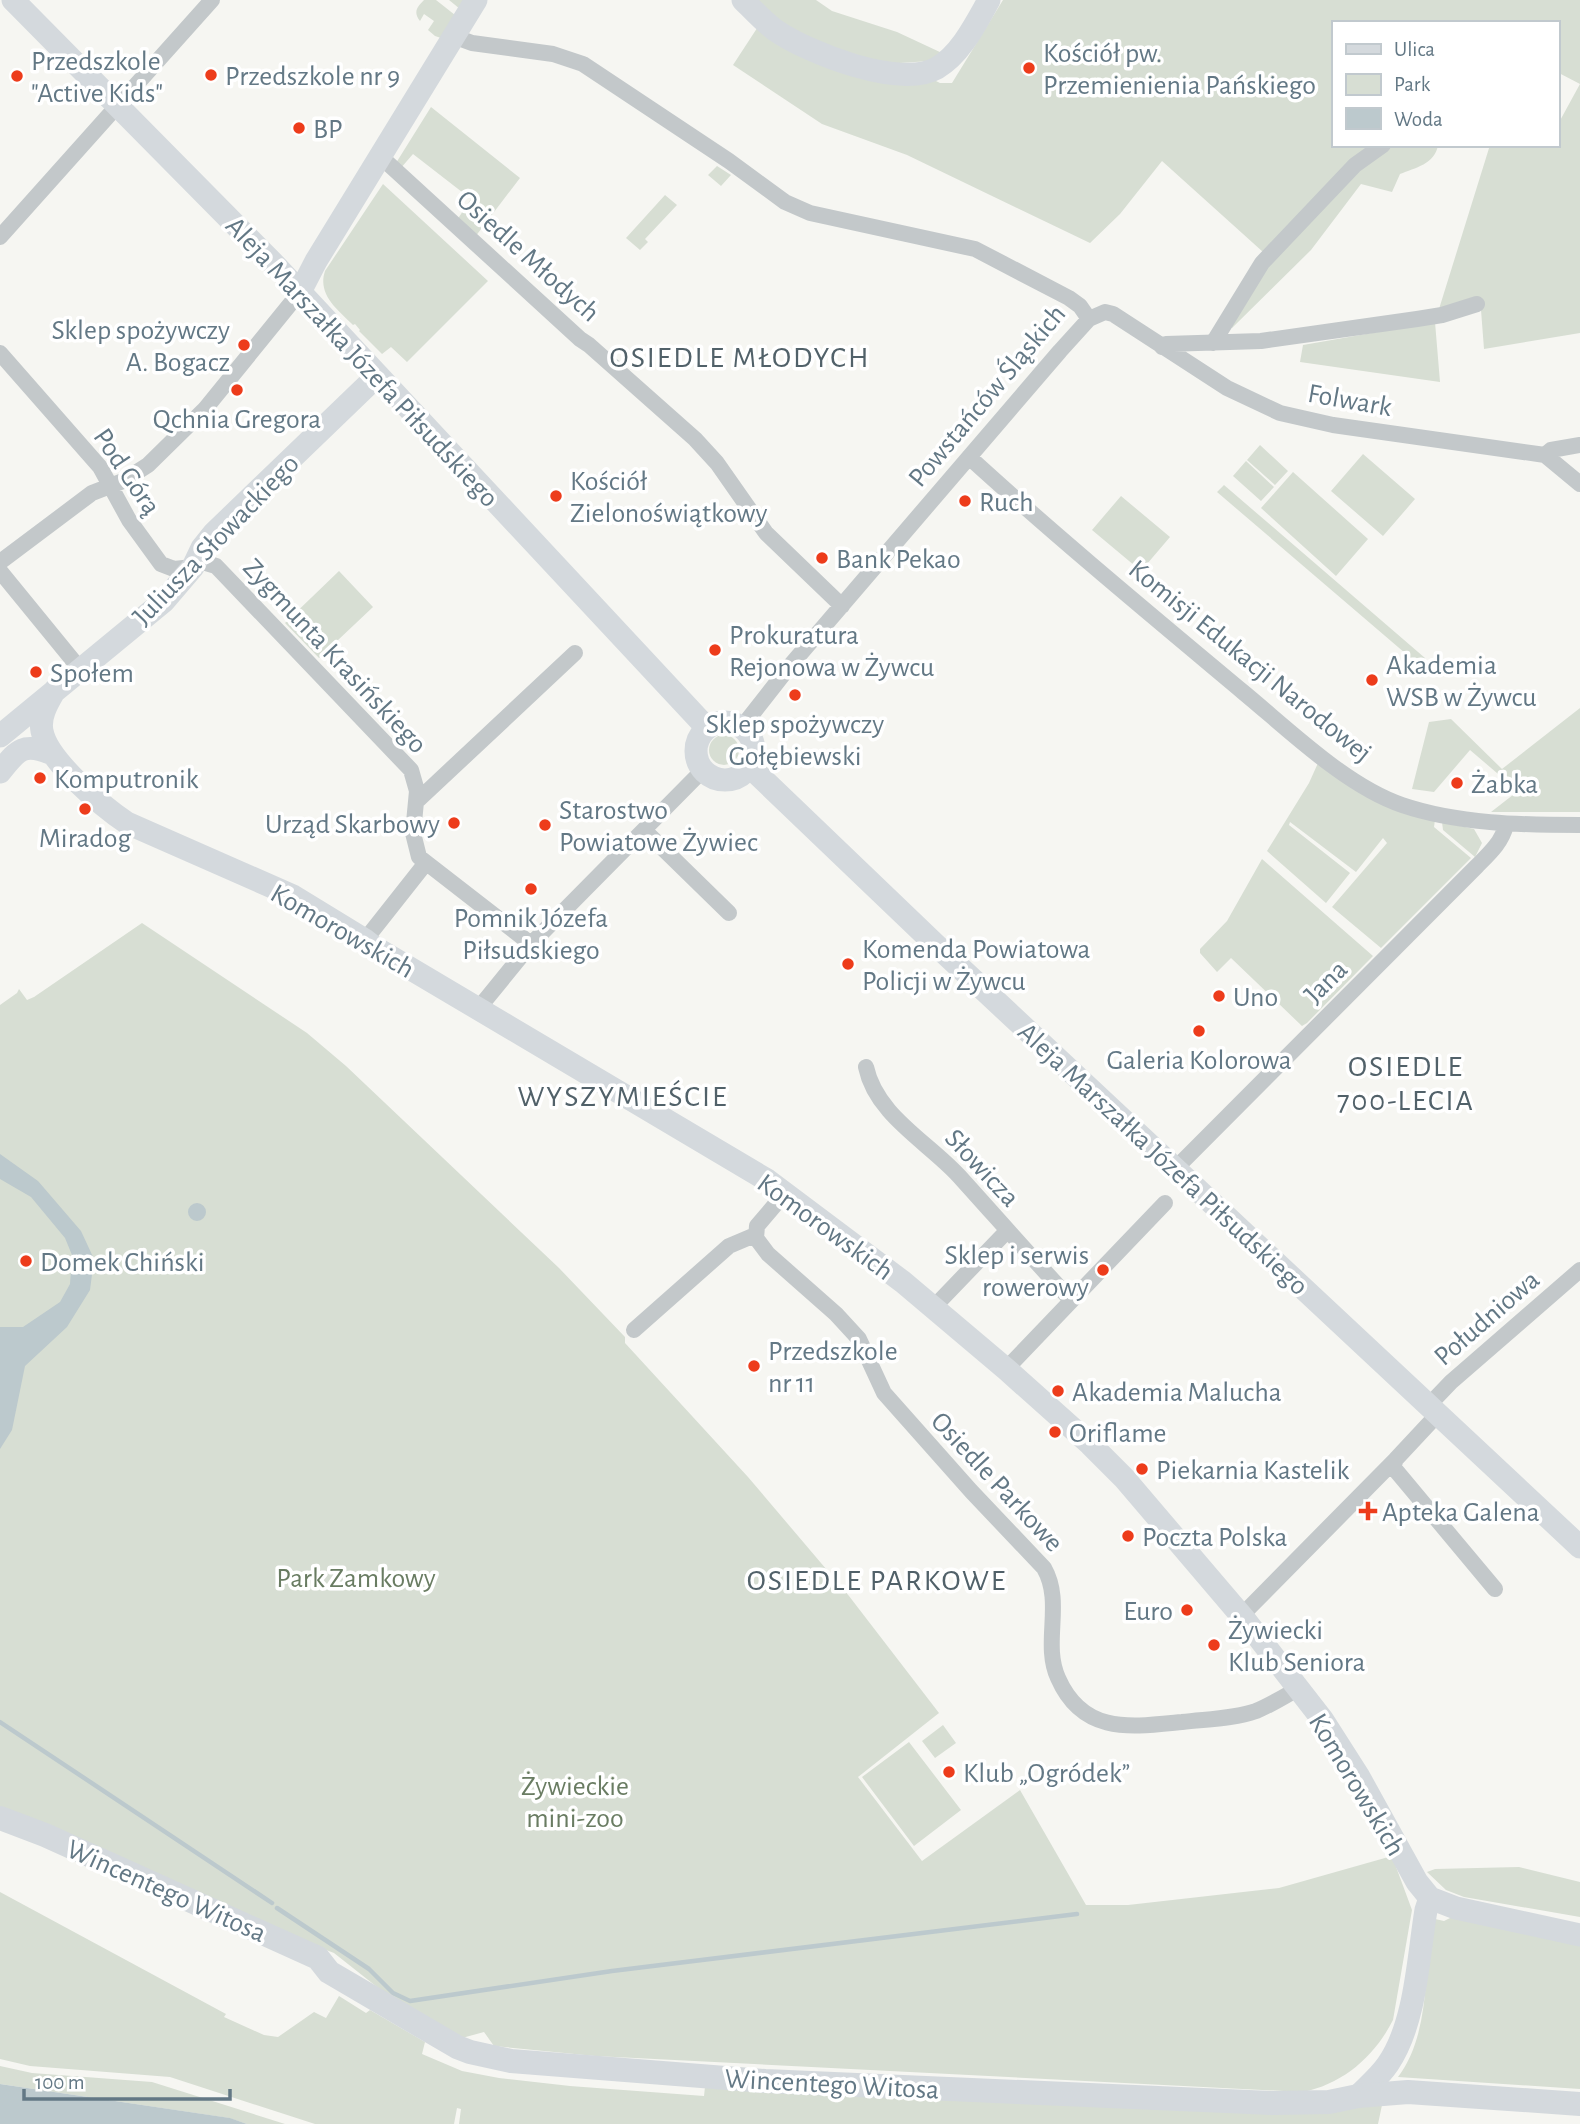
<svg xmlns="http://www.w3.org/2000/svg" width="1580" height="2124" viewBox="0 0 1580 2124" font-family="'Alegreya Sans',sans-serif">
  <rect width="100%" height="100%" fill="#f6f6f2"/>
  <!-- green -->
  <path fill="#d7ded3" d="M424,0H436L455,15L460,9L449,0H472L441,38L435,36L428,30L434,21L424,14L420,21C413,12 417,7 424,0Z
    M755,0H816L832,11L897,32L942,53L930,61L900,63L918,85L934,80L940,83H952L1003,0H1580V333L1484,349L1481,310L1477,304L1439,309L1490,145H1557V126L1580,84L1557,72V23H1333V145H1438C1435,164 1415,168 1400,174L1392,192L1361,184L1311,250L1232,328L1227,319L1263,252L1162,161L1120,214L1090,243L907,155L822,124L733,65L767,13Z
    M431,107L520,178L475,237L457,220L471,199L413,154L400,169L396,163Z
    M717,166L731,175L721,186L708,175Z
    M383,184L488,281L407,362L391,347L382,354L359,331L360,330L355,324L353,325C338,310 317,295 325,271Z
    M665,195L677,205L645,239L648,242L640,250L626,238Z
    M1435,322L1440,382L1300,362L1303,345Z
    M1260,445L1288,471L1275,485L1247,460Z
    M1363,454L1415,499L1383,536L1331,491Z
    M1246,461L1274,487L1261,501L1233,476Z
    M1293,472L1368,539L1336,576L1261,508Z
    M1224,485L1425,658L1419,665L1217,492Z
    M1121,496L1170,537L1141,571L1092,530Z
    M339,571L373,607L319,658L285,623Z
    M1580,708V812H1491L1518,791L1470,750L1434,792L1412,789L1429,722L1451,719L1502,769Z
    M709 750a15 15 0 1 1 30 0a15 15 0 1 1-30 0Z
    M1318,763L1435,820L1434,827L1471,858L1381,948L1332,907L1387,843L1383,838L1356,872L1290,822L1289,825L1350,873L1326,903L1267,851L1309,783Z
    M1442,822L1474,829L1482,843L1475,857L1443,830Z
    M1262,859L1373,956L1307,1023L1302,1026L1231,958L1217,972L1200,953V949L1227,921Z
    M142,923L307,1033L346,1066L559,1268L625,1337V1343L748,1477L849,1596L939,1713L858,1777L922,1861L1020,1790L1086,1905H1128L1279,1888L1392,1856L1412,1910L1393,2020C1375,2056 1343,2084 1303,2092L595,2056L494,2046L484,2032L462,2038L396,2002L334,1953L261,1925L0,1811V1005L17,993L19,989L27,1000L34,997Z
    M943,1725L956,1743L935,1758L922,1741Z
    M909,1742L961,1810L914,1846L862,1777Z
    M1519,1867L1580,1882V1917L1464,1897L1446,1890L1427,1872L1435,1869Z
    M0,1892L226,2014L224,2017L264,2035L278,2037L314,2012L326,2018L339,1996L366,2013L370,2010L425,2042L422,2054L462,2071L499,2078L570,2086L704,2096L705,2087L1382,2105L1378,2124H459L461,2109L457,2108L454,2124H315L170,2077L30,2066L0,2059Z
    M1454,1916L1580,1942V2089L1398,2077C1429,2036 1425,1975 1430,1926L1435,1919L1444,1921Z
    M0,2066L32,2073L152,2082L285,2124H247L229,2118L0,2084Z"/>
  <!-- water -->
  <path fill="#bcc9cd" d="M0,1154L38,1181L81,1231L94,1259L90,1290L67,1327L25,1366L12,1430L0,1449V1327H23L60,1302L70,1284L72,1255L65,1238L31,1197L0,1179Z
    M188 1212a9 9 0 1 1 18 0a9 9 0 1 1-18 0Z
    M0,2084L230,2118L247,2124H0Z"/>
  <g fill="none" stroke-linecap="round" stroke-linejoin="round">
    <!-- stream -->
    <path stroke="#bcc9cd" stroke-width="4.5" d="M0,1722L272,1903
      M277,1908L369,1969L393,1993L410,2001L612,1971L1077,1914"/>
    <!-- street -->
    <path stroke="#c3c8ca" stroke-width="16" d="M453,36L472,43L553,54L583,64L729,161L785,202L810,213L975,249L1069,298L1080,306L1089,319
      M381,157L580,339L589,345L695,439L717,463L766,533L842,606
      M0,237L212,0
      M1213,343L1262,263L1355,165L1383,145
      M1162,347L1166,344L1261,341L1417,319L1442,315L1477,304
      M0,353L100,467L129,520L161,564L174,569L193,567
      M1545,455L1551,450L1580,445
      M969,457C1058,538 1151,615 1243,692C1288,729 1346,786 1402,805C1458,824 1522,825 1580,825
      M196,560L216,566L411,770L417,791L413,833L419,857L531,944
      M0,562L92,493L123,481L148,465L205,409L300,292
      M0,571L80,669
      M742,727L789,667L1060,351L1089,319L1105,312L1113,314L1227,388L1280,413L1333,425L1545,455L1580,484
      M416,802L575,653
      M644,830L729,913
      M365,940L425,864
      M478,1009L531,944L703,770
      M866,1067C876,1115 928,1142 959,1176C996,1217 1033,1259 1071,1300
      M1175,1169L1477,866C1490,853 1502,842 1506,825
      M785,1193L757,1226L756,1238L768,1254L836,1314L859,1339L884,1393L971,1491L1044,1568C1064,1603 1042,1643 1058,1678C1083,1735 1131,1727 1182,1722C1206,1719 1233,1719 1256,1711C1271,1705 1285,1696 1299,1688
      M933,1308L1007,1231
      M634,1330L729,1246L755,1235
      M1006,1369L1165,1203
      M1429,1405L1451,1382L1580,1270
      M1438,1414L1396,1459L1393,1467L1495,1589
      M1241,1616L1396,1459"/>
    <!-- secondary -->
    <path stroke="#d4d9dd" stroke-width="23" d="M13,0L276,266L707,728
      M743,0C753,10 763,21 775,30C808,53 900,89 937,68C961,54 976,23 989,0
      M300,292L316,261L476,0
      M55,690C48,702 39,716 42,731C47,760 103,807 127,823L293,896L365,940L374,947L767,1180L903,1282L1006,1369L1090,1444L1124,1478L1245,1620L1322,1719L1359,1777L1417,1882L1430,1898L1456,1908L1580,1935
      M696 751a29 29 0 1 1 58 0a29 29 0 1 1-58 0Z
      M0,736L164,601L193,567L202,548L214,533L377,376
      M750,767L939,948L1580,1547
      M0,772C17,751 22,742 50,753
      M1358,2096C1368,2086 1380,2076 1388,2064C1416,2023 1418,1958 1426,1910L1430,1898"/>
    <!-- primary -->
    <path stroke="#d4d9dd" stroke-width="24" d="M0,1818L45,1835L318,1958L329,1972L457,2047L470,2052L511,2061L765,2081L1273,2103L1329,2102L1358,2096L1408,2092L1580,2104"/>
  </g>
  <!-- markers -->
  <g fill="#ed3c1b" stroke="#fff" stroke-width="2.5">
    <circle cx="1029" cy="68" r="7"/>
    <circle cx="211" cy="75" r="7"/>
    <circle cx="17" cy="76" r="7"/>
    <circle cx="299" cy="128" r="7"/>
    <circle cx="244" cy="345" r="7"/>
    <circle cx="237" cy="390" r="7"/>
    <circle cx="556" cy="496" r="7"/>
    <circle cx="965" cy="501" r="7"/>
    <circle cx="822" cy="558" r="7"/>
    <circle cx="715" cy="650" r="7"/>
    <circle cx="36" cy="672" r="7"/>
    <circle cx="1372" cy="680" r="7"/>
    <circle cx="795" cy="695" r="7"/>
    <circle cx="40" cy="778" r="7"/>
    <circle cx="1457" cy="783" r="7"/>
    <circle cx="85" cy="809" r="7"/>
    <circle cx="454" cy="823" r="7"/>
    <circle cx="545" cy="825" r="7"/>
    <circle cx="531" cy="889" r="7"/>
    <circle cx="848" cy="964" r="7"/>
    <circle cx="1219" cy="996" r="7"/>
    <circle cx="1199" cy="1031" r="7"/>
    <circle cx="26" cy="1261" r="7"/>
    <circle cx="1103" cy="1270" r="7"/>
    <circle cx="754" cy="1366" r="7"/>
    <circle cx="1058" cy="1391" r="7"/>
    <circle cx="1055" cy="1432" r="7"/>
    <circle cx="1142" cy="1469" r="7"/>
    <path d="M1364.5 1500.5h7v7h7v7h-7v7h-7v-7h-7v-7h7z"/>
    <circle cx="1128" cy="1536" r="7"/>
    <circle cx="1187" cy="1610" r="7"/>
    <circle cx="1214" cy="1645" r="7"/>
    <circle cx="949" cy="1772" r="7"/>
  </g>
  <g text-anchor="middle" stroke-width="7" stroke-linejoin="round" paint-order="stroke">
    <!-- poi labels -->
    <g font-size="28" fill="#637885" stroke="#fff" text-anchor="start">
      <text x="1043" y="62">Kościół pw.<tspan x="1043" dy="32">Przemienienia Pańskiego</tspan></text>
      <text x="31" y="70">Przedszkole<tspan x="31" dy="32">"Active Kids"</tspan></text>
      <text x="225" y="85">Przedszkole nr 9</text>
      <text x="313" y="138">BP</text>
      <text x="230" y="339" text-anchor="end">Sklep spożywczy<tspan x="230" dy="32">A. Bogacz</tspan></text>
      <text x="237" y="428" text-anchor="middle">Qchnia Gregora</text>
      <text x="570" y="490">Kościół<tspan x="570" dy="32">Zielonoświątkowy</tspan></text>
      <text x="979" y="511">Ruch</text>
      <text x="836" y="568">Bank Pekao</text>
      <text x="729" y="644">Prokuratura<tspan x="729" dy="32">Rejonowa w Żywcu</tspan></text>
      <text x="1386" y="674">Akademia<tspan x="1386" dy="32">WSB w Żywcu</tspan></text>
      <text x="50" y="682">Społem</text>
      <text x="795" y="733" text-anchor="middle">Sklep spożywczy<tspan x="795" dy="32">Gołębiewski</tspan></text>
      <text x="54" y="788">Komputronik</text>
      <text x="1471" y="793">Żabka</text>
      <text x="559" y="819">Starostwo<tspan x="559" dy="32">Powiatowe Żywiec</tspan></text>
      <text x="440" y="833" text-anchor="end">Urząd Skarbowy</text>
      <text x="85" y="847" text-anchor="middle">Miradog</text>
      <text x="531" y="927" text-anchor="middle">Pomnik Józefa<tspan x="531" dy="32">Piłsudskiego</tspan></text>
      <text x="862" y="958">Komenda Powiatowa<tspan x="862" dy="32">Policji w Żywcu</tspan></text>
      <text x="1233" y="1006">Uno</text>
      <text x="1199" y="1069" text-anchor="middle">Galeria Kolorowa</text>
      <text x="1089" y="1264" text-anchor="end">Sklep i serwis<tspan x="1089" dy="32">rowerowy</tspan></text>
      <text x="40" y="1271">Domek Chiński</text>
      <text x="768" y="1360">Przedszkole<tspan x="768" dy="32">nr 11</tspan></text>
      <text x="1072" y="1401">Akademia Malucha</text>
      <text x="1069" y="1442">Oriflame</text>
      <text x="1156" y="1479">Piekarnia Kastelik</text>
      <text x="1382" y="1521">Apteka Galena</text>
      <text x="1142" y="1546">Poczta Polska</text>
      <text x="1173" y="1620" text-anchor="end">Euro</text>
      <text x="1228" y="1639">Żywiecki<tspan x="1228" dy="32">Klub Seniora</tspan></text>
      <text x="963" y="1782">Klub „Ogródek”</text>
    </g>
    <!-- street labels -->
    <g font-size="28" fill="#637885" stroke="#fff">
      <text transform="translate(529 255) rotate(42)" y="10">Osiedle Młodych</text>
      <text transform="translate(363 361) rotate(47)" y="10">Aleja Marszałka Józefa Piłsudskiego</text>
      <text transform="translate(986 395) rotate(-50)" y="10">Powstańców Śląskich</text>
      <text transform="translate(1350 399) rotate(10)" y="10">Folwark</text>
      <text transform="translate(128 471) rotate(56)" y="10">Pod Górą</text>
      <text transform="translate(215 539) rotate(-46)" y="10">Juliusza Słowackiego</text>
      <text transform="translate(336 655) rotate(47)" y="10">Zygmunta Krasińskiego</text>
      <text transform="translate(1251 660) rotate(39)" y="10">Komisji Edukacji Narodowej</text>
      <text transform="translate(343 930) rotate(30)" y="10">Komorowskich</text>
      <text transform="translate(1325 981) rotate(-45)" y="10">Jana</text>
      <text transform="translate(1164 1158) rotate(43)" y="10">Aleja Marszałka Józefa Piłsudskiego</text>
      <text transform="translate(983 1167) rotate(47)" y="10">Słowicza</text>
      <text transform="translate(826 1226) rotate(36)" y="10">Komorowskich</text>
      <text transform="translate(1486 1317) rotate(-41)" y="10">Południowa</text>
      <text transform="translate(998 1481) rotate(47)" y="10">Osiedle Parkowe</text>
      <text transform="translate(1358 1784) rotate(59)" y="10">Komorowskich</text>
      <text transform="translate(167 1890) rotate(24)" y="10">Wincentego Witosa</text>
      <text transform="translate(832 2083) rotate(3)" y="10">Wincentego Witosa</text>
    </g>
    <!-- park labels -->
    <g font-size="28" fill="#697c62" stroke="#fff">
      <text x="356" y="1587">Park Zamkowy</text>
      <text x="575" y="1795">Żywieckie<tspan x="575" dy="32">mini-zoo</tspan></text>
    </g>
    <!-- neighbourhood labels -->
    <g font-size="30" letter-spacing="2" fill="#516169" stroke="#fff">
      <text x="740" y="367">OSIEDLE MŁODYCH</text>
      <text x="1406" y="1076">OSIEDLE<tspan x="1406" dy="34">700-LECIA</tspan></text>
      <text x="623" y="1106">WYSZYMIEŚCIE</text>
      <text x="877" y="1590">OSIEDLE PARKOWE</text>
    </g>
  </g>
  <!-- legend -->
  <rect x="1332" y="21" width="228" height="126" fill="#ffffff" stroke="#c1c9ce" stroke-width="2"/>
  <rect x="1346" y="44" width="35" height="10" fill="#d4d9dd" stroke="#c1c9ce" stroke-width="2"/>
  <text x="1394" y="56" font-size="21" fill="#637885">Ulica</text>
  <rect x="1346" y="74" width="35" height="21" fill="#d7ded3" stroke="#c1c9ce" stroke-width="2"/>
  <text x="1394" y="91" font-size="21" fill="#637885">Park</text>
  <rect x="1346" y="108" width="35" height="21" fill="#bcc9cd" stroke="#c1c9ce" stroke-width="2"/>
  <text x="1394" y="126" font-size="21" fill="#637885">Woda</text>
  <!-- scale -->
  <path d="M24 2089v10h206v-10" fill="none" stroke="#637885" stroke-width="3.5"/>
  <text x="35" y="2089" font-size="21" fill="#637885" stroke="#ffffff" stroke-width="5" paint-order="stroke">100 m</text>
</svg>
